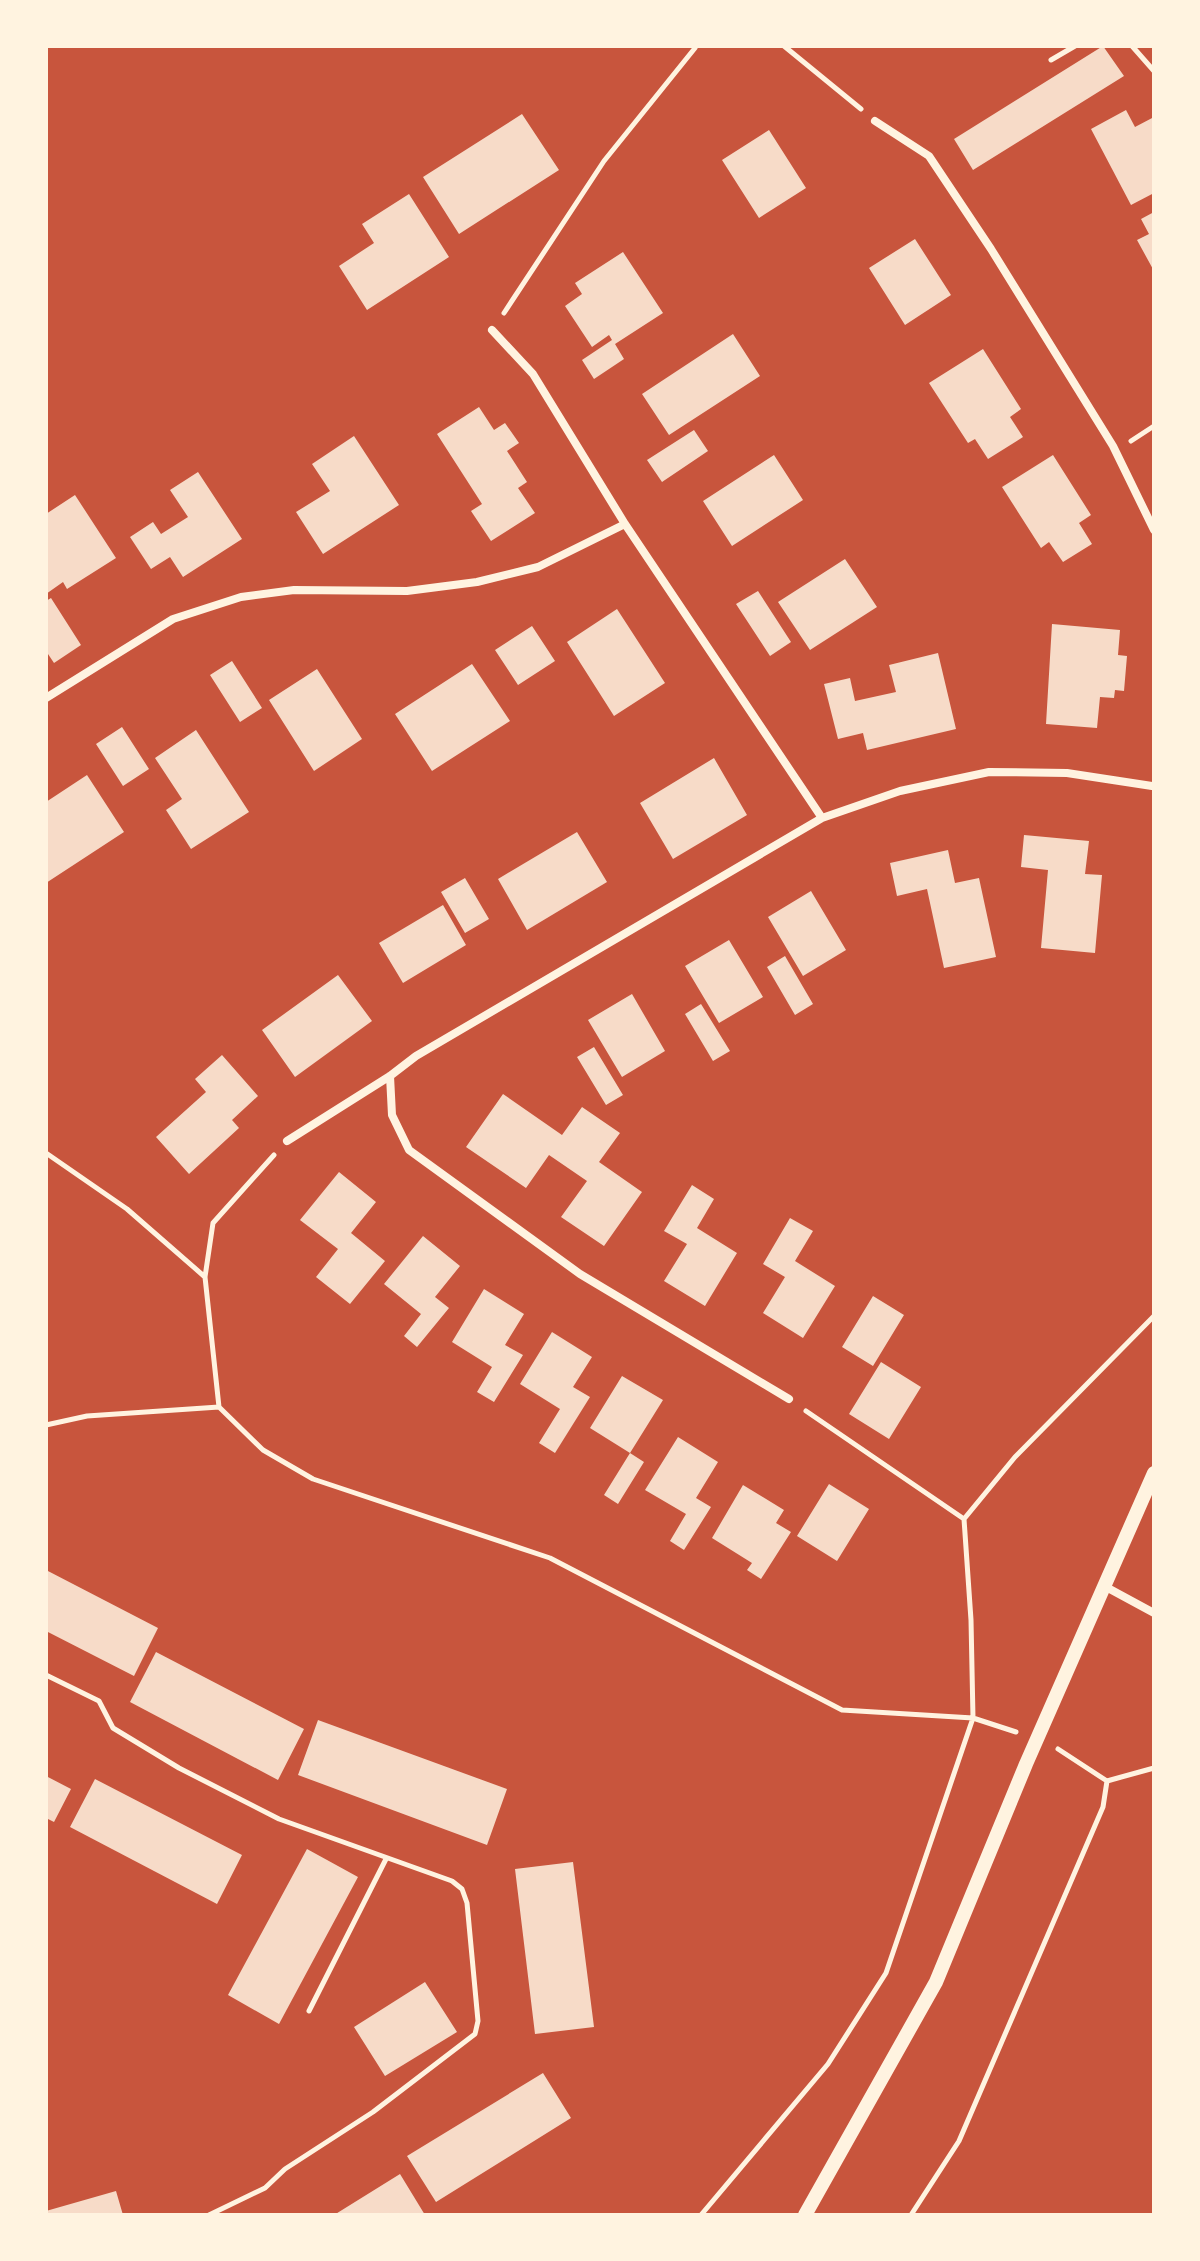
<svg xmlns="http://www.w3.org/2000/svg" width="1200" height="2261" viewBox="0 0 1200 2261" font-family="'Open Sans',sans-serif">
  <rect width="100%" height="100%" fill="#c8553d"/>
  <!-- building -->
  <path fill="#f7dbc8" d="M1103,46L1124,76L973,170L954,139Z
    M1126,110L1135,127L1154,117V193L1131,205L1091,129Z
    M522,114L559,170L459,234L423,177Z
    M769,130L806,188L759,218L722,160Z
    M409,194L449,257L367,310L339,266L374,243L362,224Z
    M1154,212V271L1137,240L1149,234L1141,219Z
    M915,239L951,295L905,325L869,268Z
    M623,252L663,313L615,344L624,359L594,379L582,360L612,340L609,335L592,347L565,306L582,294L575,283Z
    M733,334L760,376L669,435L642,394Z
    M983,349L1021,409L1010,417L1023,437L988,459L975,439L968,443L929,383Z
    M479,407L494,430L505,423L519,443L507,451L527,482L518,488L535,513L491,541L471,511L482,504L437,434Z
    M694,430L708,451L662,482L647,460Z
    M354,436L399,505L323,554L296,512L330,491L312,464Z
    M774,455L803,500L732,546L703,501Z
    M1053,455L1091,515L1079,523L1092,544L1063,562L1049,542L1041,548L1002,487Z
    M198,472L242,539L183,577L170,557L151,569L130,537L153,522L161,534L188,517L170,490Z
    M75,495L116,558L67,589L63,582L46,594V514Z
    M845,559L877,607L810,650L778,602Z
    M758,591L791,642L770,656L736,604Z
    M51,598L81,645L54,663L46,651V601Z
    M617,609L665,683L614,716L567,642Z
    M1052,624L1120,630L1118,655L1127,656L1124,691L1115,690L1114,698L1100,697L1097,728L1046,724Z
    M532,626L555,661L518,685L495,650Z
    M938,653L956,729L867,750L863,733L838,739L824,684L850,678L855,701L896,692L889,665Z
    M232,661L262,708L240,722L210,675Z
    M472,664L510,721L432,771L395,714Z
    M317,669L362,739L314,771L269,700Z
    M122,727L149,769L123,786L96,744Z
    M196,730L249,812L191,849L166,810L182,799L155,758Z
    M714,758L747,815L673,859L640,803Z
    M87,775L124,832L46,883V802Z
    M577,832L607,882L527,930L498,879Z
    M1024,835L1089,841L1085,874L1102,875L1095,953L1041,948L1048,870L1021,867Z
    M948,850L955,883L979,878L996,957L944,968L927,889L897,896L890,863Z
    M465,878L489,919L465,933L441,892Z
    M811,891L846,950L803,976L768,917Z
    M443,905L466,945L403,983L379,943Z
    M729,940L763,997L719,1023L685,966Z
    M785,956L813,1004L795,1015L767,967Z
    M338,975L372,1021L295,1077L262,1030Z
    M632,994L665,1051L622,1077L588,1020Z
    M701,1004L730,1051L713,1061L685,1014Z
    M594,1047L623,1095L606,1105L577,1057Z
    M222,1055L258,1096L232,1120L239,1128L189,1174L156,1137L206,1092L195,1079Z
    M503,1094L562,1135L582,1107L620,1133L599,1162L642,1192L604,1246L561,1217L587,1181L549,1155L526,1188L466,1147Z
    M339,1172L376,1202L351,1233L385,1261L350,1304L316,1277L338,1249L300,1220Z
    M692,1185L714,1199L697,1228L737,1253L705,1306L664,1281L687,1244L664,1231Z
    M790,1218L813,1231L795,1261L835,1286L803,1338L763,1313L785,1277L763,1264Z
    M423,1236L460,1266L435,1297L449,1308L417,1347L404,1336L421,1314L384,1284Z
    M484,1289L524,1314L505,1345L523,1355L494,1402L477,1392L492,1367L452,1342Z
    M873,1296L904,1315L873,1366L842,1347Z
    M552,1332L592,1357L573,1387L590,1397L555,1453L539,1443L560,1409L520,1384Z
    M881,1362L921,1387L889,1439L849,1414Z
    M622,1376L663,1400L630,1453L590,1428Z
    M678,1437L718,1462L696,1498L711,1507L684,1550L670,1541L686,1514L645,1490Z
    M630,1453L644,1462L618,1504L604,1495Z
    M829,1484L869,1509L837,1561L797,1536Z
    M743,1485L784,1510L776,1523L791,1532L761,1579L747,1570L752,1563L712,1538Z
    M46,1570L158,1628L134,1676L46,1631Z
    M156,1652L304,1729L278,1780L130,1702Z
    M318,1720L507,1789L487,1845L298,1775Z
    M46,1776L71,1789L54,1822L46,1818Z
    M95,1779L242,1855L217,1904L70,1827Z
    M307,1849L358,1877L279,2024L228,1995Z
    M573,1862L594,2027L535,2034L515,1869Z
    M425,1982L457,2032L385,2076L354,2027Z
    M543,2073L571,2118L436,2202L407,2156Z
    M400,2174L425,2215H334Z
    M116,2191L123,2215H46V2211Z"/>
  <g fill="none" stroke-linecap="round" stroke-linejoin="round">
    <!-- path -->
    <path stroke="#fff3e0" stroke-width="5" d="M784,46L861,109
      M1132,46L1154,71
      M1051,60L1075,46
      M504,313L604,161L695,48
      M1131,441L1154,426
      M46,1153L127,1209L205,1277
      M219,1407L263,1450L313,1479L550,1558L842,1710L973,1718L1016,1732
      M806,1411L964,1519
      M46,1425L87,1416L219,1407L205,1277L213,1223L274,1155
      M46,1675L99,1701L113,1728L179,1768L279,1819L452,1881L462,1889L467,1903L478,2021L475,2034L373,2112L285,2169L265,2188L209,2215
      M1058,1749L1107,1781L1154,1768
      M309,2011L386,1859
      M701,2215L828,2064L886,1973L973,1718L971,1620L964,1519L1015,1457L1154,1316
      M911,2215L959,2141L1103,1807L1107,1781"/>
    <!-- minor -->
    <path stroke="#fff3e0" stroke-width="8" d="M875,121L929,156L991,249L1113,446L1154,530
      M492,330L533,374L625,524L822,818
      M46,698L173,619L241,597L294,590L407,591L477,582L538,567L625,524
      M390,1076L392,1115L409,1150L580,1274L789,1399
      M287,1141L390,1076L416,1056L822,818L900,791L989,772L1067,773L1152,786
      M1106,1587L1154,1613"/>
    <!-- tertiary -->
    <path stroke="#fff3e0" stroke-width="14" d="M805,2215L936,1982L1026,1764L1154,1473"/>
  </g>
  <!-- border -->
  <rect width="1200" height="2261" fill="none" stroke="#fff3e0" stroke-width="96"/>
</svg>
